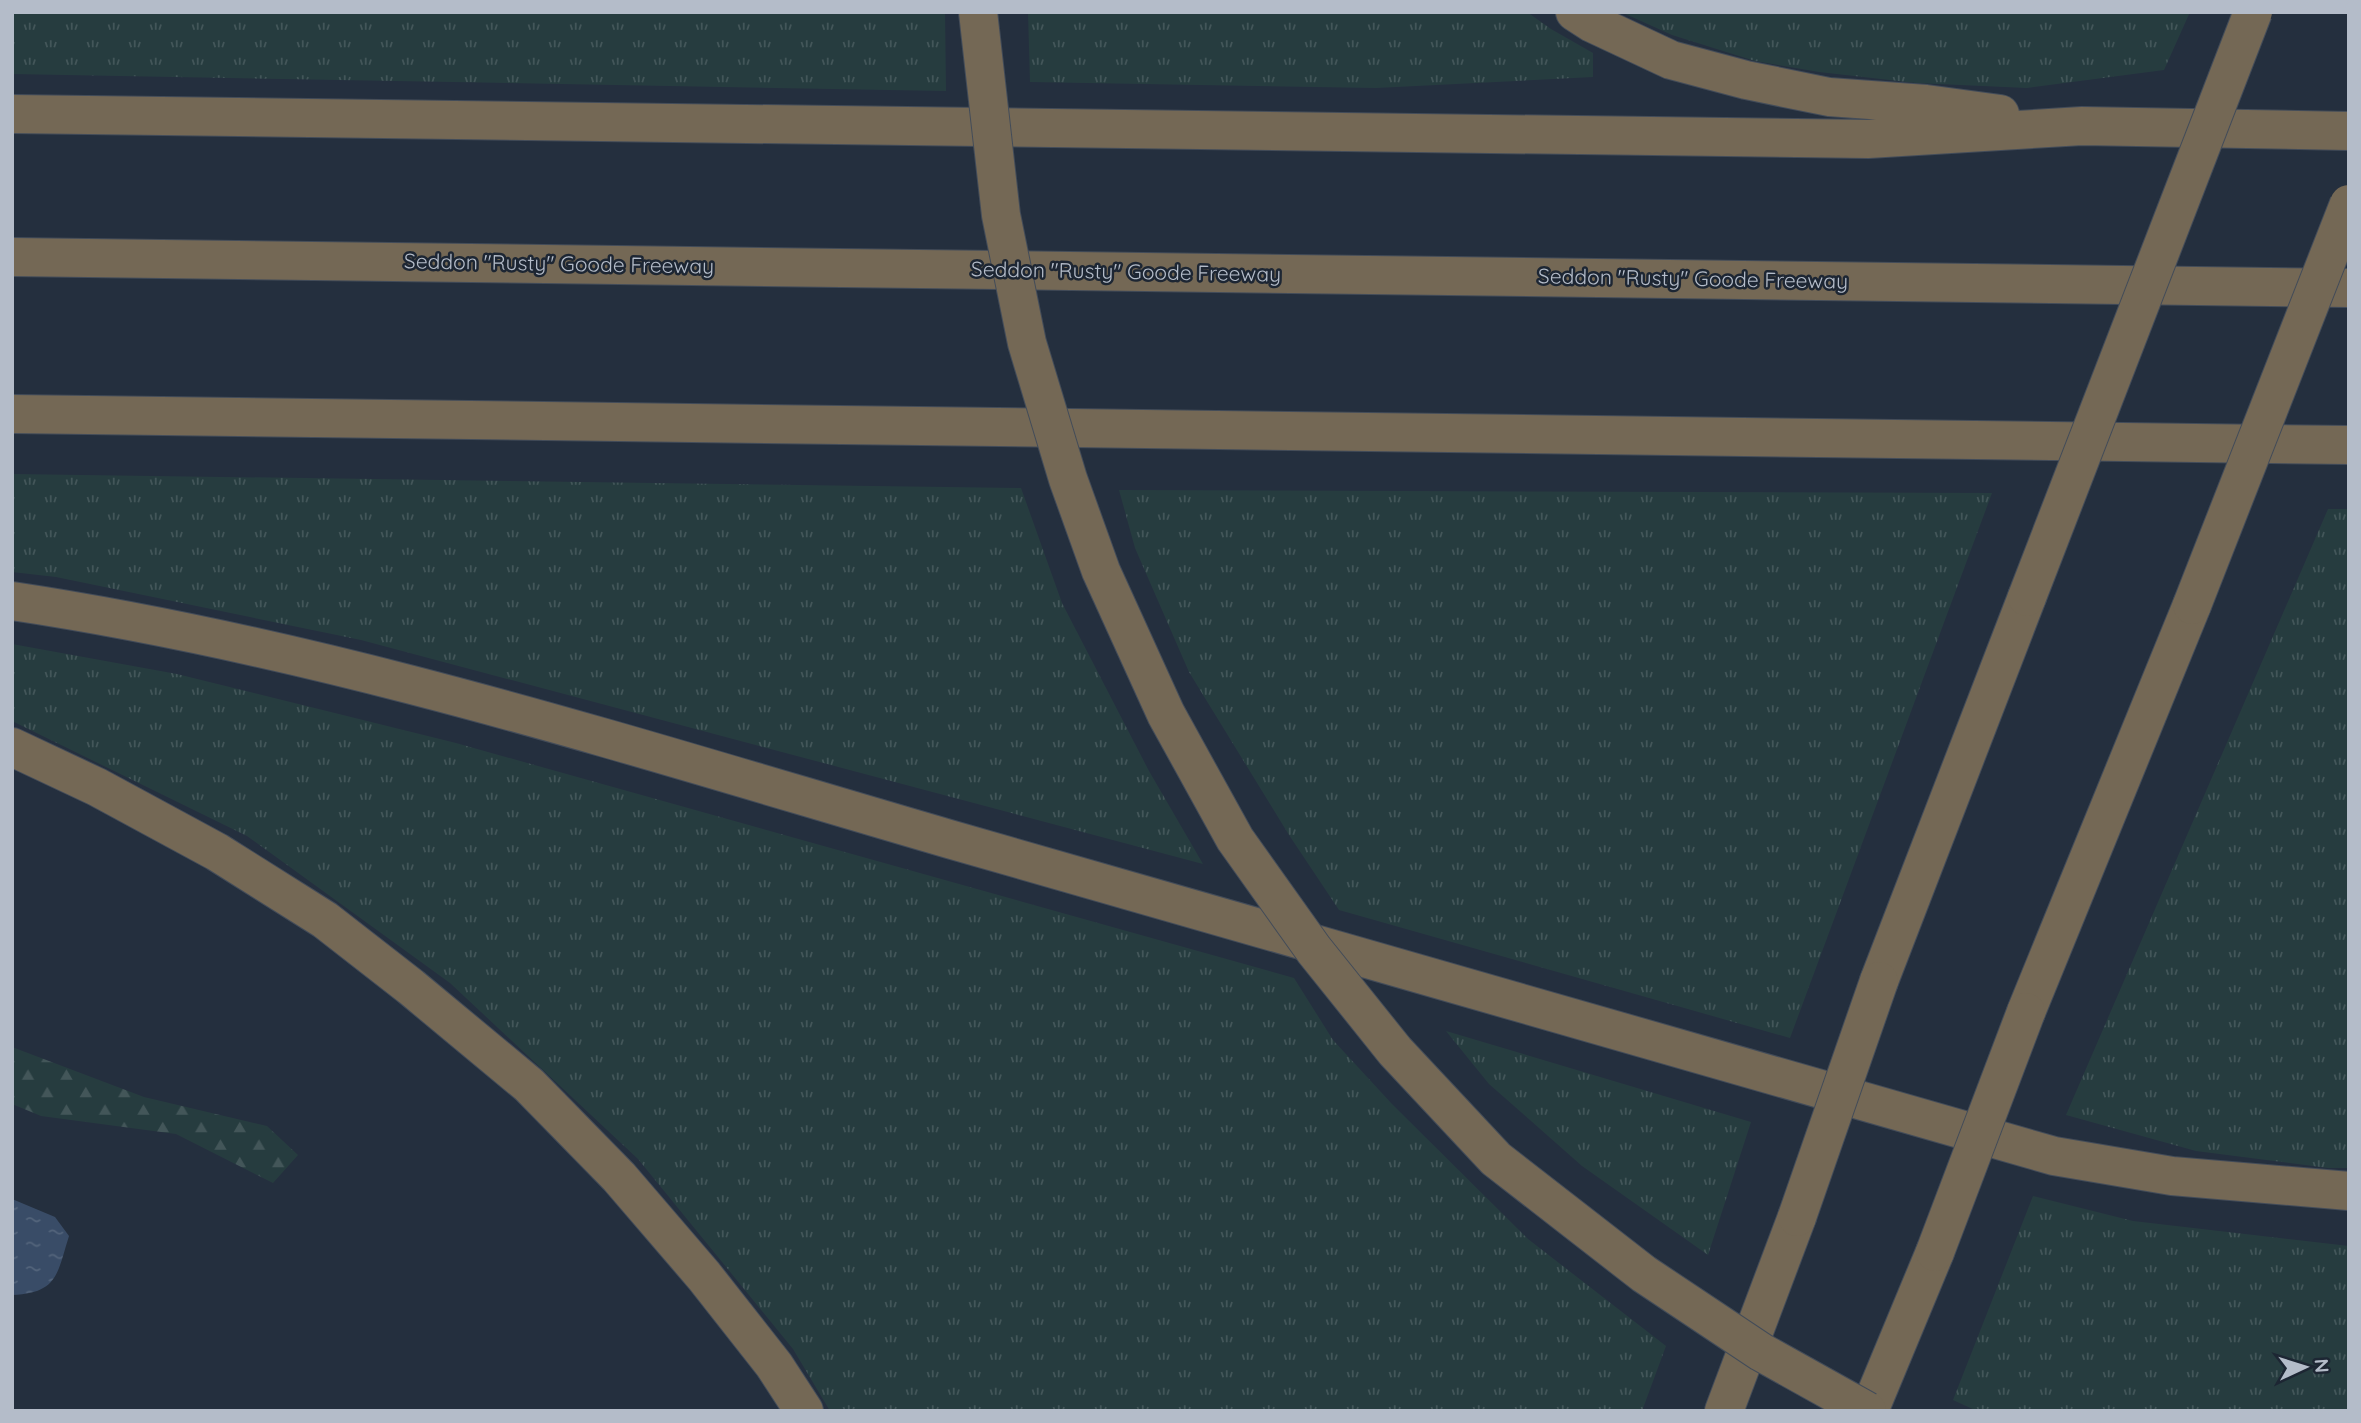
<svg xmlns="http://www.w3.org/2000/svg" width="2361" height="1423" viewBox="0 0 2361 1423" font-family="Quicksand,sans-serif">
  <defs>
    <pattern id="grass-tufts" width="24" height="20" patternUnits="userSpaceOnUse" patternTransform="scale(1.75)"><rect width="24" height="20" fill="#263c3f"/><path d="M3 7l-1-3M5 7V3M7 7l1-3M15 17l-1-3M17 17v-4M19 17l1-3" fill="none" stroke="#435659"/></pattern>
    <pattern id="forest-firs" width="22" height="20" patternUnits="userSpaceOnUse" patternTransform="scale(1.75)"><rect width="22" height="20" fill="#263c3f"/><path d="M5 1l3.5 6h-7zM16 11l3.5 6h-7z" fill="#435659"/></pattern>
    <pattern id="water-ripples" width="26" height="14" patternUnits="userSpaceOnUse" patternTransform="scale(1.75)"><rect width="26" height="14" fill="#394c67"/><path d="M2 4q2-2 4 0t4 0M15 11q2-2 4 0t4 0" fill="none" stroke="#53647b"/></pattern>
  </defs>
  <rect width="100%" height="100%" fill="#242f3e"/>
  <!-- grass -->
  <path fill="url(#grass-tufts)" d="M12,12H945L946,91L12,74Z
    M1028,12H1527L1551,29L1593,53V77L1376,88L1030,82Z
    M1621,12H2190L2164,70L2027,88L1916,83L1819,72L1755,61L1672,35Z
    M12,474L1021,488L1062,603L1149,771L1203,864L361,640L56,577L12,572Z
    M1119,490L1992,493L1790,1038L1339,910L1289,835L1189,672L1135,548Z
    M2328,509H2349V1168H2328L2196,1151L2066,1115Z
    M12,644L177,674L456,743L1294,978L1333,1040L1392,1104L1528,1239L1666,1346L1642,1411H830L793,1349L638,1159L450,983L247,836L12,721Z
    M1446,1031L1751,1122L1708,1255L1582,1166L1489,1084Z
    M2033,1196L2133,1221L2349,1246V1411H1977L1953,1400Z"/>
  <!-- forest -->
  <path fill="url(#forest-firs)" d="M12,1047L144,1097L267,1126L298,1155L273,1183L176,1134L41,1116L12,1104Z"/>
  <!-- water -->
  <path fill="url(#water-ripples)" d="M12,1199L55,1217L69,1236C57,1274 58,1293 12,1295Z"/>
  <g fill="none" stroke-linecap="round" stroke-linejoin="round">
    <defs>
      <path id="highway" d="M1575,12L1592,23L1671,60L1746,80L1829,97L1926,104L2000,114
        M12,114L1868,139L2082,126L2349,131
        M12,257L2349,288
        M12,414L2349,445
        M12,601C332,649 640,749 949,839C1317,947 1686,1051 2054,1156L2172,1176L2349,1191
        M12,747L97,787L217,852L325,920L411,987L529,1085L619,1177L704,1276L774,1365L804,1411
        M1879,981L2027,597
        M2026,1012L2192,605
        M1724,1411L1797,1217
        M1869,1411L1935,1252"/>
    </defs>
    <!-- highway casing -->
    <use href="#highway" stroke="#434c59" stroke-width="40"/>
    <!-- highway -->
    <use href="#highway" stroke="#746855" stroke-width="38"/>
    <defs>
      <path id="highway-bridge" d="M978,12L1001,215L1027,343L1068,479L1101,571L1166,714L1235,839L1314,950L1395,1051L1496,1159L1644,1274L1761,1352L1867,1411
        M2027,597L2253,12
        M2192,605L2349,204
        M1797,1217L1879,981
        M1935,1252L2026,1012"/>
    </defs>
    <!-- highway-bridge casing -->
    <use href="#highway-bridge" stroke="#434c59" stroke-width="40" stroke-linecap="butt"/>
    <!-- highway-bridge -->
    <use href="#highway-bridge" stroke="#746855" stroke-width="38"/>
  </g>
  <g text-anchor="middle" stroke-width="5" stroke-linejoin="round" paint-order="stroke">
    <!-- street labels -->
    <g font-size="21" fill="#b4bcc9" stroke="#1d2633">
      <text transform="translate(559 264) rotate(1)" y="7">Seddon "Rusty" Goode Freeway</text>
      <text transform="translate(1126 272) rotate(1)" y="7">Seddon "Rusty" Goode Freeway</text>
      <text transform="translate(1693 279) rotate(1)" y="7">Seddon "Rusty" Goode Freeway</text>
    </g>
  </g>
  <!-- border -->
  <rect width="2361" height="1423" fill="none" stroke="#b4bcc9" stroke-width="28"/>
  <!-- north arrow -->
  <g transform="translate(2305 1367) rotate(86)" stroke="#1d2633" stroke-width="5" paint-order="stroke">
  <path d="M0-5L12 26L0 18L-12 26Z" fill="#b4bcc9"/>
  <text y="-10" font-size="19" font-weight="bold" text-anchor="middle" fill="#b4bcc9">N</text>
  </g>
</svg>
